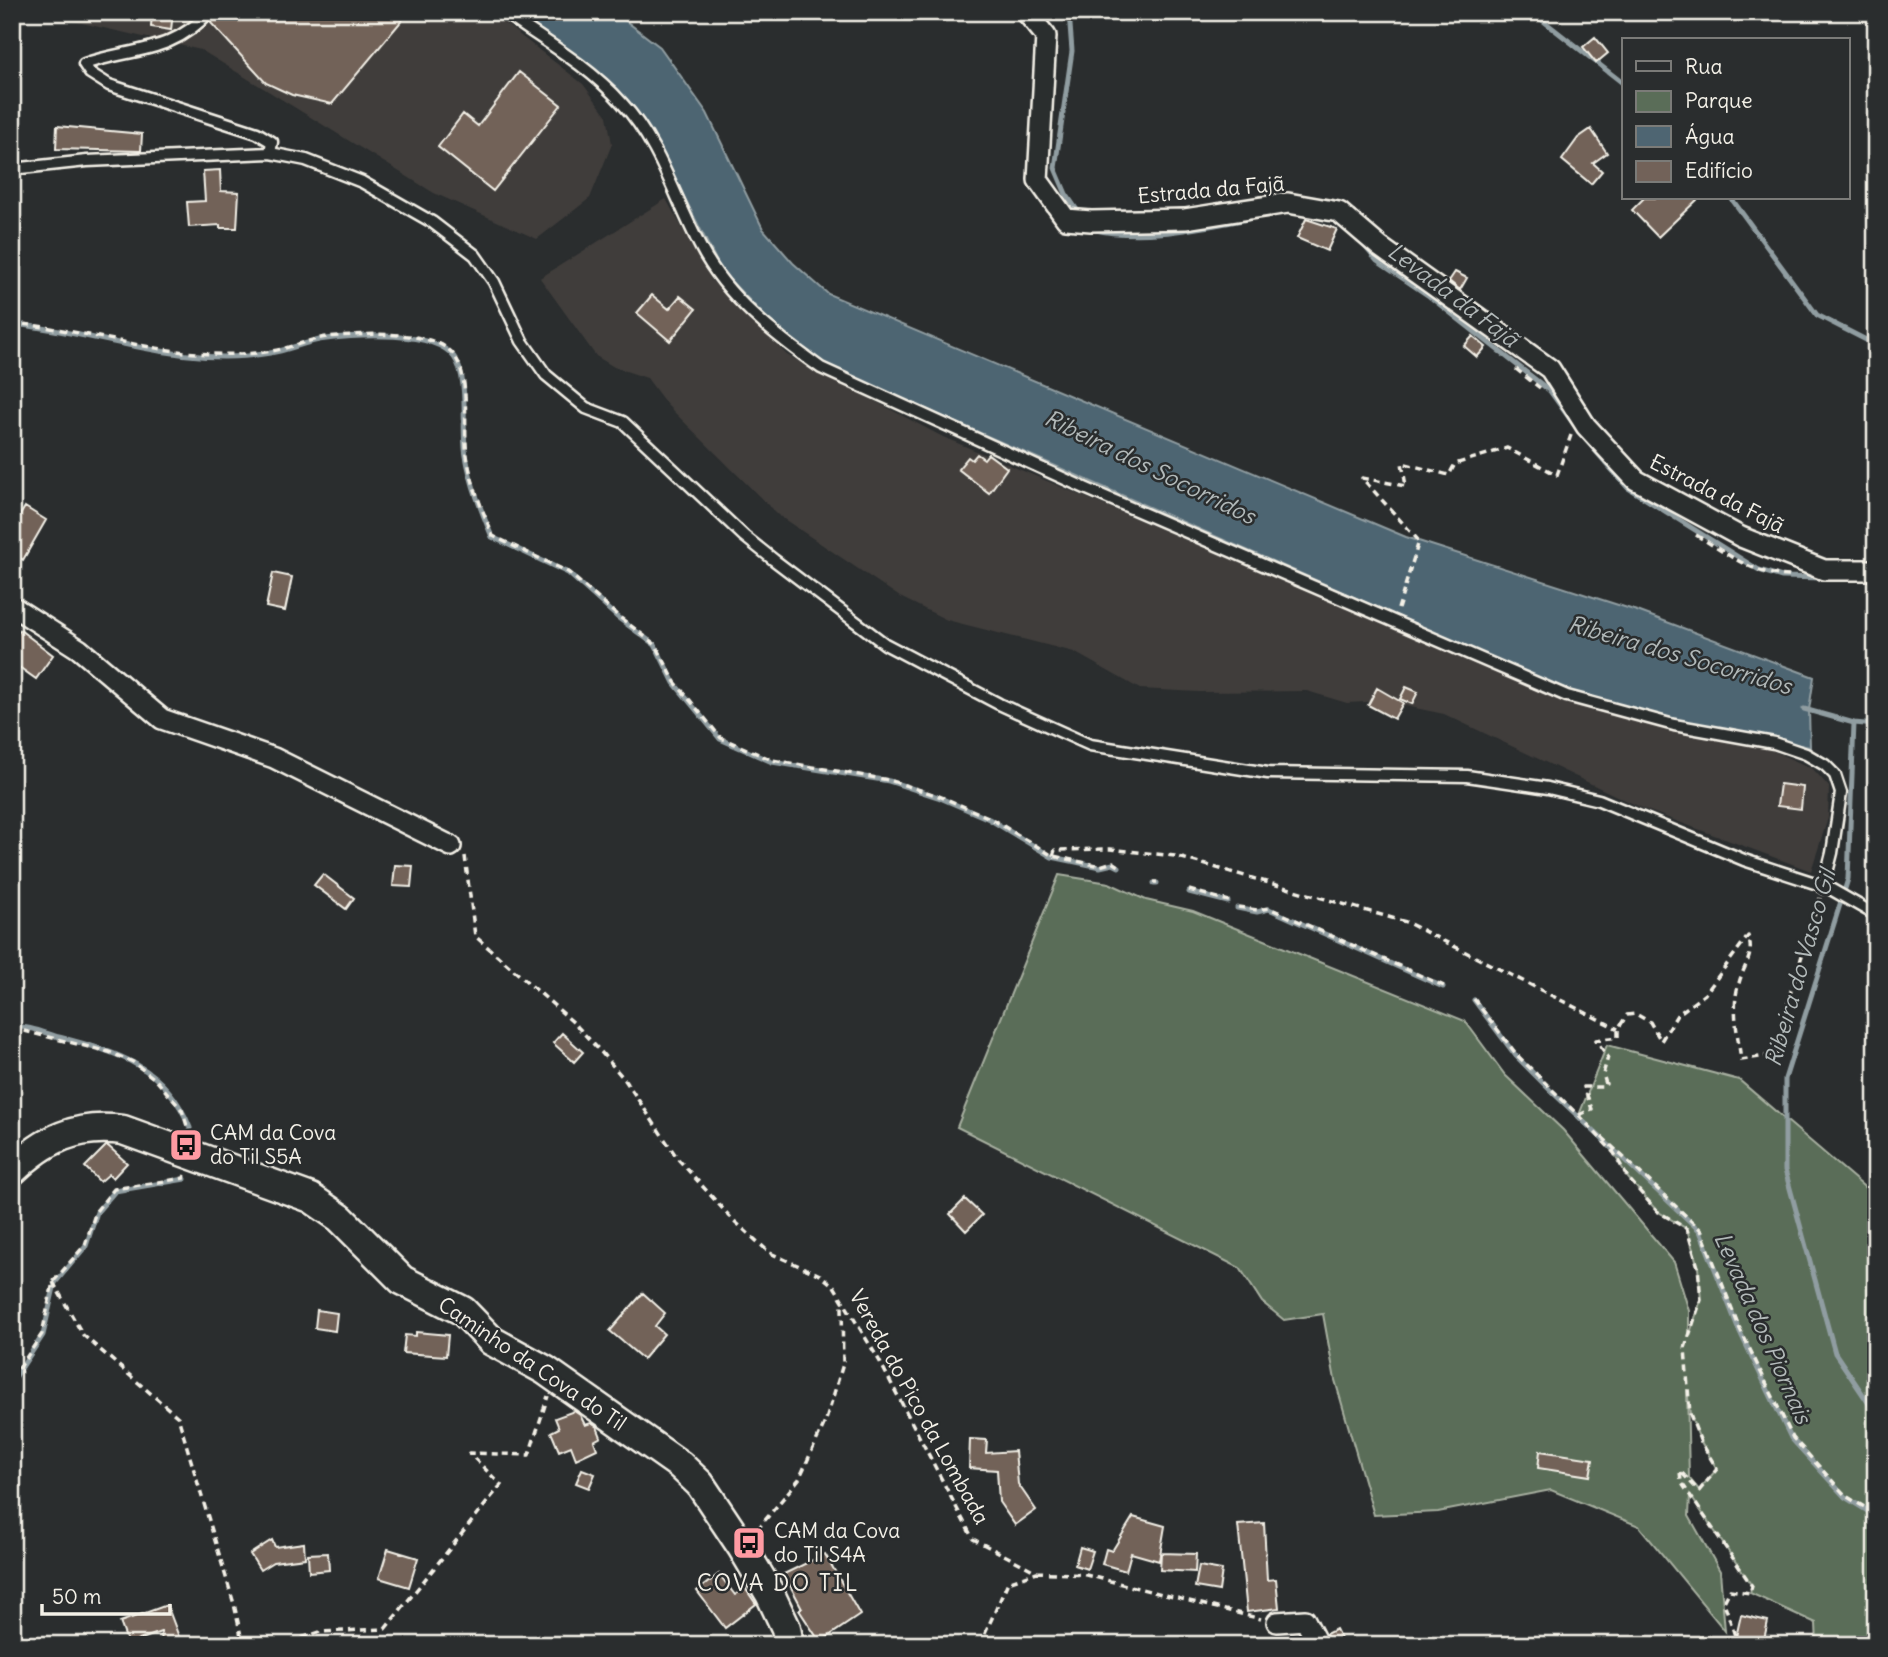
<svg xmlns="http://www.w3.org/2000/svg" width="1888" height="1657" viewBox="0 0 1888 1657" font-family="Delius,sans-serif">
  <rect width="100%" height="100%" fill="#2a2d2e"/>
  <filter id="ink" filterUnits="userSpaceOnUse"><feTurbulence type="fractalNoise" baseFrequency=".0143" numOctaves="2"/><feDisplacementMap in="SourceGraphic" scale="14" xChannelSelector="R" yChannelSelector="G"/><feConvolveMatrix kernelMatrix="1 2 1 2 8 2 1 2 1" color-interpolation-filters="sRGB"/></filter>
  <g filter="url(#ink)">
    <!-- built -->
    <path fill="#403d3b" d="M33,12H490L583,84L607,116L612,144L590,198L537,239L434,193L201,50Z
      M666,199L712,281L787,355L943,437L1574,704L1674,731L1758,744L1813,769L1829,787L1828,818L1811,871L1644,809L1444,714L1382,701L1347,703L1307,691L1199,692L1140,689L1074,652L947,620L900,597L778,515L667,405L647,378L614,367L596,356L540,278Z"/>
    <!-- green -->
    <path fill="#5a6d58" stroke="#a7afa0" stroke-width="2" fill-rule="evenodd" d="M1059,875L1109,883L1146,900L1193,911L1465,1021L1505,1075L1563,1130L1674,1262L1689,1311V1336L1701,1300L1698,1267L1687,1229L1657,1211L1628,1178L1614,1153L1579,1115L1607,1045L1739,1080L1876,1197V1645H1817L1816,1623L1750,1593L1752,1586L1690,1495L1689,1516L1720,1571L1725,1631L1639,1526L1551,1490L1438,1512L1374,1515L1335,1380L1323,1314L1284,1320L1262,1302L1240,1268L957,1127ZM1687,1389L1690,1414L1700,1440L1717,1469L1699,1490L1689,1478Z"/>
    <!-- water -->
    <path fill="#4e6572" stroke="#909da1" stroke-width="2" d="M512,12H614L660,47L707,113L763,229L793,263L828,294L1406,537L1640,612L1814,677L1809,710L1810,747L1674,721L1570,692L821,363L789,341L722,272L665,159L627,103L593,70Z"/>
    <g fill="none" stroke-linecap="round" stroke-linejoin="round">
      <!-- stream -->
      <path stroke="#909da1" stroke-width="5" d="M1069,12L1072,51L1055,168L1066,194L1081,216
        M1532,12L1624,84
        M1731,198L1817,315L1876,345
        M1091,229C1142,241 1198,228 1248,219
        M1362,243L1377,261L1429,296L1550,391L1580,433
        M12,324C98,332 182,369 270,353C289,350 307,341 326,339C357,335 434,330 454,357C470,379 461,429 466,456C471,485 481,510 492,537L568,573L617,617L655,645L674,683L720,739L772,762L889,781L938,797L989,819L1052,857L1100,867L1113,864L1119,867
        M1586,440L1628,488L1759,570L1782,577L1824,578
        M1804,709L1854,723L1876,725
        M1854,723L1848,879L1785,1079V1170L1835,1353L1876,1414
        M1154,883H1157
        M1189,892L1228,902
        M1237,908L1257,912L1269,909L1443,987
        M1474,1000L1516,1056L1550,1090L1700,1231L1739,1330L1791,1438L1845,1497L1876,1516
        M12,1027C27,1025 45,1033 59,1037C117,1052 167,1067 190,1128
        M12,1382L43,1335L55,1283L86,1246L97,1212L115,1191L185,1179"/>
    </g>
    <!-- building -->
    <path fill="#726259" stroke="#f4f1e8" stroke-width="2" d="M152,12H173L171,30L151,27Z
      M221,12H409L332,104L292,95L266,83L211,23Z
      M1595,37L1608,53L1596,63L1583,47Z
      M519,72L561,105L493,191L438,147L463,114L478,126Z
      M57,126L142,134L141,151L56,149Z
      M1591,129L1607,153L1593,163L1602,171L1591,184L1562,160L1578,138Z
      M220,170L221,191L239,192L237,228H220V225L189,227L187,202L205,201L203,171Z
      M1644,198H1699L1658,237L1632,210Z
      M1306,219L1337,229L1327,251L1297,238Z
      M1455,272L1467,278L1460,290L1449,281Z
      M652,295L669,309L680,296L696,309L670,341L637,313Z
      M1473,336L1486,347L1477,357L1464,346Z
      M977,454L984,459L988,454L1007,468L989,493L958,469L968,457L972,460Z
      M25,507L46,520L23,560L12,554V528Z
      M273,573L292,577L285,611L266,607Z
      M20,630L53,655L36,679L12,662V642Z
      M1406,687L1418,692L1412,704L1400,699Z
      M1377,688L1403,703L1394,719L1368,705Z
      M1780,784L1803,787L1801,809L1777,806Z
      M395,865L413,866L411,887L393,886Z
      M323,874L354,898L346,909L314,885Z
      M562,1033L583,1052L574,1062L553,1043Z
      M107,1145L127,1163L113,1178L109,1174L100,1182L85,1167Z
      M965,1199L982,1215L966,1231L950,1214Z
      M643,1293L665,1313L655,1326L664,1334L643,1359L610,1331Z
      M317,1310L337,1313L335,1331L315,1328Z
      M416,1332L448,1335L446,1356L403,1353L405,1335L416,1336Z
      M574,1411L580,1415L585,1425L591,1423L597,1427L601,1437L594,1441L597,1449L576,1459L571,1446L559,1451L551,1432L559,1428L555,1418Z
      M970,1439L987,1440L986,1453L1015,1451L1018,1484L1036,1510L1015,1525L999,1502L997,1470L969,1468Z
      M1540,1451L1593,1459L1590,1476L1538,1468Z
      M582,1469L595,1474L589,1488L576,1483Z
      M1133,1517L1165,1526L1159,1561L1131,1553L1126,1571L1102,1564L1106,1549L1112,1551Z
      M1264,1523L1267,1580L1276,1579L1279,1608L1247,1612L1238,1525Z
      M272,1540L275,1547L304,1543L305,1558L273,1562L260,1570L250,1554Z
      M1080,1547L1093,1551L1087,1569L1075,1565Z
      M388,1549L418,1558L409,1587L379,1578Z
      M328,1553L329,1570L309,1572L308,1554Z
      M1161,1553L1196,1554L1195,1572L1160,1570Z
      M825,1554L860,1615L820,1642L799,1610L802,1608L784,1574Z
      M1199,1566L1222,1570L1219,1591L1195,1587Z
      M719,1574L735,1595L745,1588L756,1604L725,1628L697,1591Z
      M167,1605L182,1645H162L161,1632L128,1644L120,1622Z
      M1741,1615L1768,1621L1763,1644L1736,1637Z
      M1336,1629L1344,1645H1330L1326,1634Z"/>
    <g fill="none" stroke-linecap="round" stroke-linejoin="round">
      <defs>
        <path id="lane" d="M209,12C172,54 131,48 84,64L90,73L109,85L257,133L272,142L270,153
          M503,12C543,40 589,66 622,103C660,144 675,199 701,248C727,298 776,336 821,368L1087,489L1567,696L1674,725L1774,743L1806,754L1825,765L1835,775L1841,793L1832,853L1823,888
          M12,169L87,161L270,153L306,160L362,182L432,222L475,255L494,282L522,341L546,375L586,408L623,422L744,536L774,560L885,644L999,704L1090,745L1268,773L1467,776L1548,788L1599,800L1744,860L1827,887L1876,915"/>
        <path id="street" d="M1026,12L1046,36L1038,180L1066,219L1091,221L1185,219L1288,203L1339,212L1380,247L1550,369L1586,426L1636,480L1741,537L1824,570H1876
          M12,606L79,649L162,719L274,758L451,846
          M1277,1622L1305,1620L1318,1645"/>
        <path id="secondary" d="M12,1171C45,1139 76,1124 123,1130L311,1198L340,1218L402,1280L463,1311L492,1341L545,1370L680,1465L700,1484L742,1547L770,1594L786,1628L789,1645"/>
      </defs>
      <!-- lane casing -->
      <use href="#lane" stroke="#f4f1e8" stroke-width="15"/>
      <!-- street casing -->
      <use href="#street" stroke="#f4f1e8" stroke-width="24"/>
      <!-- secondary casing -->
      <use href="#secondary" stroke="#f4f1e8" stroke-width="33"/>
      <!-- path -->
      <path stroke="#f4f1e8" stroke-width="3.5" stroke-dasharray="7 5" stroke-linecap="butt" d="M12,323C100,331 173,363 265,352C286,350 306,340 327,337C358,334 434,328 454,355C471,377 463,428 467,455C471,484 482,509 493,536L568,572L618,616L656,645L675,682L721,738L772,760L889,780L939,796L990,818L1053,856L1100,866L1113,862L1119,866
        M1516,369L1540,388
        M1696,535C1726,553 1753,575 1790,576
        M1398,609L1419,541L1362,478L1406,486L1402,463L1449,475L1455,464L1507,448L1557,475L1571,435
        M465,856L475,936L574,1023L601,1052L625,1080L678,1159L732,1219L770,1253L820,1275L834,1286L879,1360L973,1539L1037,1572L1086,1575L1261,1619
        M1053,856L1055,850L1110,849L1175,856L1406,922L1618,1029
        M1154,882H1157
        M1189,890L1229,901
        M1238,907L1257,910L1269,908L1444,986
        M1474,999L1517,1055L1578,1115
        M12,1028L109,1052L133,1062L156,1080L182,1110L189,1132
        M1579,1115L1614,1153L1628,1178L1657,1211L1687,1229L1698,1267L1701,1300L1685,1348L1690,1414L1700,1440L1717,1469L1699,1491L1680,1471L1681,1482L1752,1586L1750,1593L1730,1590L1724,1602L1738,1645
        M1579,1115L1592,1109L1584,1087H1602L1606,1084L1603,1074L1608,1057L1596,1040L1618,1037V1029L1627,1015L1636,1014L1650,1022L1661,1041L1677,1015L1705,994L1748,936C1755,956 1744,964 1739,983C1731,1006 1738,1036 1741,1060L1777,1054L1790,994L1820,898
        M1602,1137L1701,1230L1740,1329L1793,1438L1846,1496L1876,1514
        M53,1282L83,1335L178,1417L234,1604L243,1645
        M12,1379L42,1334L53,1282L85,1245L96,1211L114,1189L184,1178L185,1175
        M757,1530L799,1479L826,1420L843,1364L842,1306
        M279,1645L320,1632L385,1629L501,1485L469,1453L529,1455L548,1396
        M980,1645L1008,1582L1037,1572"/>
      <!-- lane -->
      <use href="#lane" stroke="#2a2d2e" stroke-width="10"/>
      <!-- street -->
      <use href="#street" stroke="#2a2d2e" stroke-width="19"/>
      <!-- secondary -->
      <use href="#secondary" stroke="#2a2d2e" stroke-width="28"/>
    </g>
  </g>
  <!-- icons -->
  <defs>
    <symbol id="bus-square" viewBox="-11 -11 22 22"><rect x="-9" y="-9" width="18" height="18" rx="4" fill="#ff9aa2" stroke="#2a2d2e"/><path d="M-5-6H5V4H4V6H2V4H-2V6H-4V4H-5ZM-3.5-4V0h7V-4ZM-3.5 1.2v1.5H-2V1.2ZM2 1.2v1.5H3.5V1.2Z" fill="#111"/></symbol>
  </defs>
  <g fill-rule="evenodd">
    <use href="#bus-square" x="167" y="1126" width="38" height="38"/>
    <use href="#bus-square" x="730" y="1524" width="38" height="38"/>
  </g>
  <g text-anchor="middle" stroke-width="5" stroke-linejoin="round" paint-order="stroke">
    <!-- street labels -->
    <g font-size="21" fill="#f4f1e8" stroke="#2a2d2e">
      <text transform="translate(1211 190) rotate(-5)" y="7">Estrada da Fajã</text>
      <text transform="translate(1717 494) rotate(27)" y="7">Estrada da Fajã</text>
      <text transform="translate(532 1364) rotate(34)" y="7">Caminho da Cova do Til</text>
      <text transform="translate(919 1407) rotate(61)" y="7">Vereda do Pico da Lombada</text>
    </g>
    <!-- poi labels -->
    <g font-size="21" fill="#f4f1e8" stroke="#2a2d2e" text-anchor="start">
      <text x="210" y="1140">CAM da Cova<tspan x="210" dy="24">do Til S5A</tspan></text>
      <text x="774" y="1538">CAM da Cova<tspan x="774" dy="24">do Til S4A</tspan></text>
    </g>
    <!-- water labels -->
    <g font-size="23" font-style="italic" fill="#b2b9b9" stroke="#2a2d2e">
      <text transform="translate(1453 295) rotate(37)" y="8">Levada da Fajã</text>
      <text transform="translate(1150 467) rotate(26)" y="8">Ribeira dos Socorridos</text>
      <text transform="translate(1680 655) rotate(16)" y="8">Ribeira dos Socorridos</text>
      <text transform="translate(1800 968) rotate(-74)" y="8">Ribeira do Vasco Gil</text>
      <text transform="translate(1763 1328) rotate(66)" y="8">Levada dos Piornais</text>
    </g>
    <!-- neighbourhood labels -->
    <g font-size="23" letter-spacing="2" fill="#f4f1e8" stroke="#2a2d2e">
      <text x="778" y="1591">COVA DO TIL</text>
    </g>
  </g>
  <!-- margin -->
  <rect width="1888" height="1657" fill="none" stroke="#2a2d2e" stroke-width="42"/>
  <rect x="21" y="21" width="1846" height="1615" fill="none" stroke="#f4f1e8" stroke-width="2.5" filter="url(#ink)"/>
  <!-- legend -->
  <rect x="1622" y="38" width="228" height="161" fill="#2a2d2e" stroke="#7b7b78" stroke-width="2"/>
  <rect x="1636" y="61" width="35" height="10" fill="#2a2d2e" stroke="#7b7b78" stroke-width="2"/>
  <text x="1685" y="74" font-size="21" fill="#f4f1e8">Rua</text>
  <rect x="1636" y="91" width="35" height="21" fill="#5a6d58" stroke="#7b7b78" stroke-width="2"/>
  <text x="1685" y="108" font-size="21" fill="#f4f1e8">Parque</text>
  <rect x="1636" y="126" width="35" height="21" fill="#4e6572" stroke="#7b7b78" stroke-width="2"/>
  <text x="1685" y="144" font-size="21" fill="#f4f1e8">Água</text>
  <rect x="1636" y="161" width="35" height="21" fill="#726259" stroke="#7b7b78" stroke-width="2"/>
  <text x="1685" y="178" font-size="21" fill="#f4f1e8">Edifício</text>
  <!-- scale -->
  <path d="M42 1604v10h128v-10" fill="none" stroke="#f4f1e8" stroke-width="3.5"/>
  <text x="52" y="1604" font-size="21" fill="#f4f1e8" stroke="#2a2d2e" stroke-width="5" paint-order="stroke">50 m</text>
</svg>
